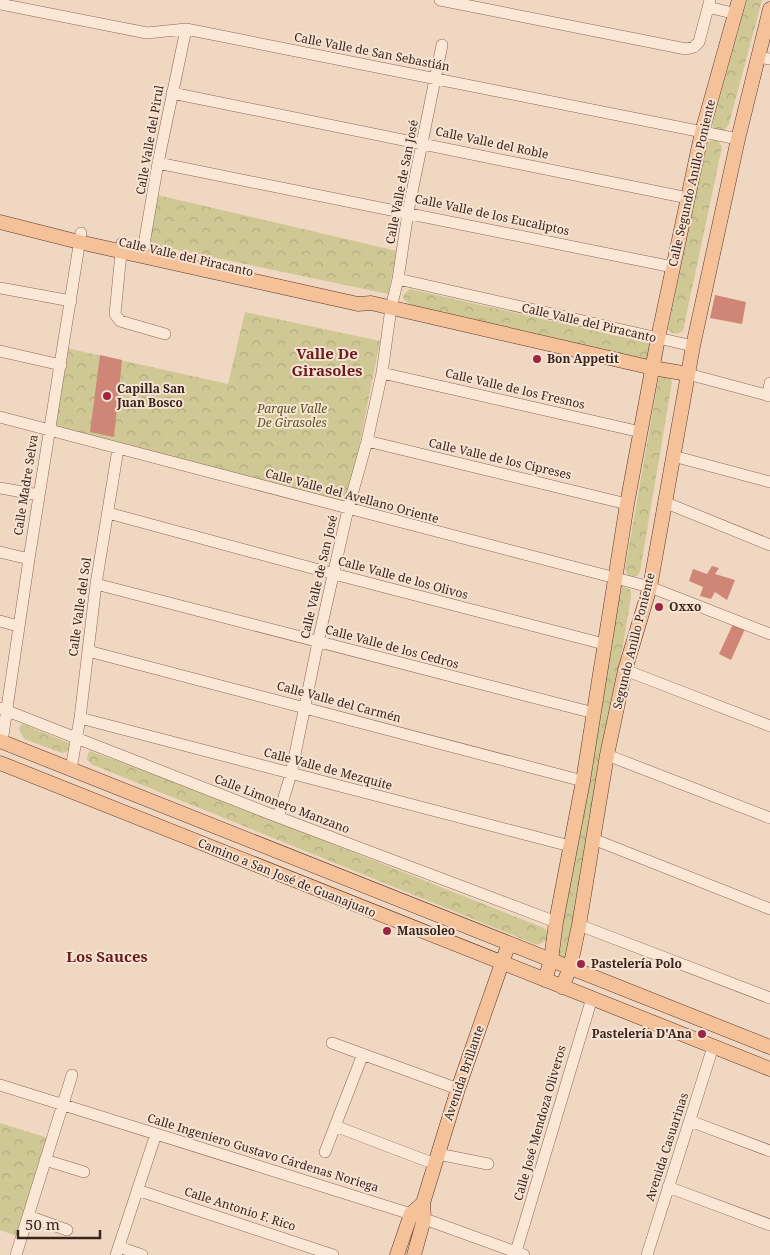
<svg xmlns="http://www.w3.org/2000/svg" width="770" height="1255" viewBox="0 0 770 1255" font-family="'Noto Serif',serif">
  <defs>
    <pattern id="park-crowns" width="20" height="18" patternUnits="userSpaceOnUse" patternTransform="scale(1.25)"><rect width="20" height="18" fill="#cfc895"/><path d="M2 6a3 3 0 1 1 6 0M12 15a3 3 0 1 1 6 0" fill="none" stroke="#b2ac80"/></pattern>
  </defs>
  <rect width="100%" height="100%" fill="#f0d7c2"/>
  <!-- park -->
  <path fill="url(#park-crowns)" d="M747,0H762L729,124L724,131H716L712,125Z
    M712,140H718L722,147L683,331L677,334L672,333L668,329L707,144Z
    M153,194L397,251L388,294L145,243Z
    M410,289L648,343L652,348L650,359L644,361L413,307L404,300L403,295Z
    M245,312L380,341L348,503L52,429L66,348L228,384Z
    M659,376L670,377L672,382L640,572L637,576L631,577L627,574L625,569Z
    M620,585L631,590V597L575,936L567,958L561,957L555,953Z
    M23,724L69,743L71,747L68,751L62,753L24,739L19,729L21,725Z
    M90,751L183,785L544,928L548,933L546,941L537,945L527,941L93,765L87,760L88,753Z
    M0,1123L51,1139L20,1237L0,1230Z"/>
  <!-- building -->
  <path fill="#d08676" d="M715,295L746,302L742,324L710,318Z
    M100,355L122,360L114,437L90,432Z
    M712,566L719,568L715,574L735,580L727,600L715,592L711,599L700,596L703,587L689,581L693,569L707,574Z
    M733,624L745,629L731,660L719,654Z"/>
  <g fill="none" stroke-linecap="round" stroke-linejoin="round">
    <defs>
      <path id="minor" d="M440,0L686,49L694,47L699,42L710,0
        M0,4L147,33L186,29L738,139
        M708,7L736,14
        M758,57L770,59
        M172,93L688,198
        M158,163L673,267
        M122,243L115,314L120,321L165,334
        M142,256L158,163L186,29
        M398,279L693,346
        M0,288L71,301
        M0,351L61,365
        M382,373L641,432
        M688,374L770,396
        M768,396L770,383
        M0,417L650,587L770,634
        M367,441L627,504
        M673,456L770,482
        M0,488L39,495
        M664,502L770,545
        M108,513L334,574L604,644
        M0,552L29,559
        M96,584L594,713
        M0,621L18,626
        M88,651L583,781
        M625,670L770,726
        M0,708L278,817L556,922
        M80,718L570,846
        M2,742L29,559L81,233
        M607,755L770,818
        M71,769L80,718L96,584L118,449
        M278,817L291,774L318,642L348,509L367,441L382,373L391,308L398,279L408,212L442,45
        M593,839L770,909
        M579,925L770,998
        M332,1043L458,1089
        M0,1085L411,1214L524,1255
        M690,1121L770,1151
        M335,1126L435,1164
        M325,1152L363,1054
        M438,1154L488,1164
        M45,1160L84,1172
        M668,1187L770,1225
        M137,1190L333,1255
        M28,1216L67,1230
        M119,1247L142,1255
        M16,1255L72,1075
        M116,1255L156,1134
        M515,1255L592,998
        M647,1255L713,1047"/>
      <path id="major" d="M0,222L79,242L358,304L371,303L653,368L688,374
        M0,741L770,1047
        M0,763L770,1069
        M545,980L551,960L556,922L583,781L627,504L658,338L702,132L739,0
        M562,987L570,968L579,925L607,755L625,670L650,587L693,346L738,139L770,9
        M397,1255L411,1214L423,1203
        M414,1255L424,1219L423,1203L458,1089L509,943"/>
    </defs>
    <!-- minor casing -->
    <use href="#minor" stroke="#8b6758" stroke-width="12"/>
    <!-- major casing -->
    <use href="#major" stroke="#59362d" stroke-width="15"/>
    <!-- minor -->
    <use href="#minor" stroke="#fae7d6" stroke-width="11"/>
    <!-- major -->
    <use href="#major" stroke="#f5c198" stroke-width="14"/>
  </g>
  <!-- markers -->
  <g fill="#9d2543" stroke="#f7e3d2" stroke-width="2">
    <circle cx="537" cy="359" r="5"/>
    <circle cx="107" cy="396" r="5"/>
    <circle cx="659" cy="607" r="5"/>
    <circle cx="387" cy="931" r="5"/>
    <circle cx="581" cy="964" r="5"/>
    <circle cx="702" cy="1034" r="5"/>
  </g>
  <g text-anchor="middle" stroke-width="4" stroke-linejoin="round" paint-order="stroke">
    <!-- street labels -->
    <g font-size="12" fill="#3a241d" stroke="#f7e3d2">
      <text transform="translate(372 52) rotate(11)" y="4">Calle Valle de San Sebastián</text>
      <text transform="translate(150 140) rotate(-80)" y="4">Calle Valle del Pirul</text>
      <text transform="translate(492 143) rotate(12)" y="4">Calle Valle del Roble</text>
      <text transform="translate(402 182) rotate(-79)" y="4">Calle Valle de San José</text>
      <text transform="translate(692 183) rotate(-77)" y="4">Calle Segundo Anillo Poniente</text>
      <text transform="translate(492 215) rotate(12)" y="4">Calle Valle de los Eucaliptos</text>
      <text transform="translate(186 257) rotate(13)" y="4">Calle Valle del Piracanto</text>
      <text transform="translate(589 323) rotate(13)" y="4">Calle Valle del Piracanto</text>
      <text transform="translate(515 389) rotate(13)" y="4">Calle Valle de los Fresnos</text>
      <text transform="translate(500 459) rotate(13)" y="4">Calle Valle de los Cipreses</text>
      <text transform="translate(26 485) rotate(-81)" y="4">Calle Madre Selva</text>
      <text transform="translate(352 496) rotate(15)" y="4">Calle Valle del Avellano Oriente</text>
      <text transform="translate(319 577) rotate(-77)" y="4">Calle Valle de San José</text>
      <text transform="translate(403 578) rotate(15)" y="4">Calle Valle de los Olivos</text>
      <text transform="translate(80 607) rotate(-82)" y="4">Calle Valle del Sol</text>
      <text transform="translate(634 641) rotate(-76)" y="4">Segundo Anillo Poniente</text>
      <text transform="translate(392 647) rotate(15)" y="4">Calle Valle de los Cedros</text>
      <text transform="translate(339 702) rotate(15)" y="4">Calle Valle del Carmén</text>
      <text transform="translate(328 769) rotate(15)" y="4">Calle Valle de Mezquite</text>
      <text transform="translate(282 804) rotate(21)" y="4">Calle Limonero Manzano</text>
      <text transform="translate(287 878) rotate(22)" y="4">Camino a San José de Guanajuato</text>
      <text transform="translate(464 1073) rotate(-71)" y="4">Avenida Brillante</text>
      <text transform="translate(540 1123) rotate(-74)" y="4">Calle José Mendoza Oliveros</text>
      <text transform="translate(667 1147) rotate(-72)" y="4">Avenida Casuarinas</text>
      <text transform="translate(263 1153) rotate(17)" y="4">Calle Ingeniero Gustavo Cárdenas Noriega</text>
      <text transform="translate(240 1209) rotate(18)" y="4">Calle Antonio F. Rico</text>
    </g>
    <!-- poi labels -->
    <g font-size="12" font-weight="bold" fill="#3a241d" stroke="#f7e3d2" text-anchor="start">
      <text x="547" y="363">Bon Appetit</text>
      <text x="117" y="393">Capilla San<tspan x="117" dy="14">Juan Bosco</tspan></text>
      <text x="669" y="611">Oxxo</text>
      <text x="397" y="935">Mausoleo</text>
      <text x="591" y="968">Pastelería Polo</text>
      <text x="692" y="1038" text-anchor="end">Pastelería D'Ana</text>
    </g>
    <!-- park labels -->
    <g font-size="12" font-style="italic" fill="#575823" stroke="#f7e3d2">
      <text x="292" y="413">Parque Valle<tspan x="292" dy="14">De Girasoles</tspan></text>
    </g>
    <!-- quarter labels -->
    <g font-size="15" font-weight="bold" fill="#691a1d" stroke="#f7e3d2">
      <text x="327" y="359">Valle De<tspan x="327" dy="17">Girasoles</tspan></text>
      <text x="107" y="962">Los Sauces</text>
    </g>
  </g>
  <!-- scale -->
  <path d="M18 1230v8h82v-8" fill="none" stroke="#3a241d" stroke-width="2.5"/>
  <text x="25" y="1230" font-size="15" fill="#3a241d" stroke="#f7e3d2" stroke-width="4" paint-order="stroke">50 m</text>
</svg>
